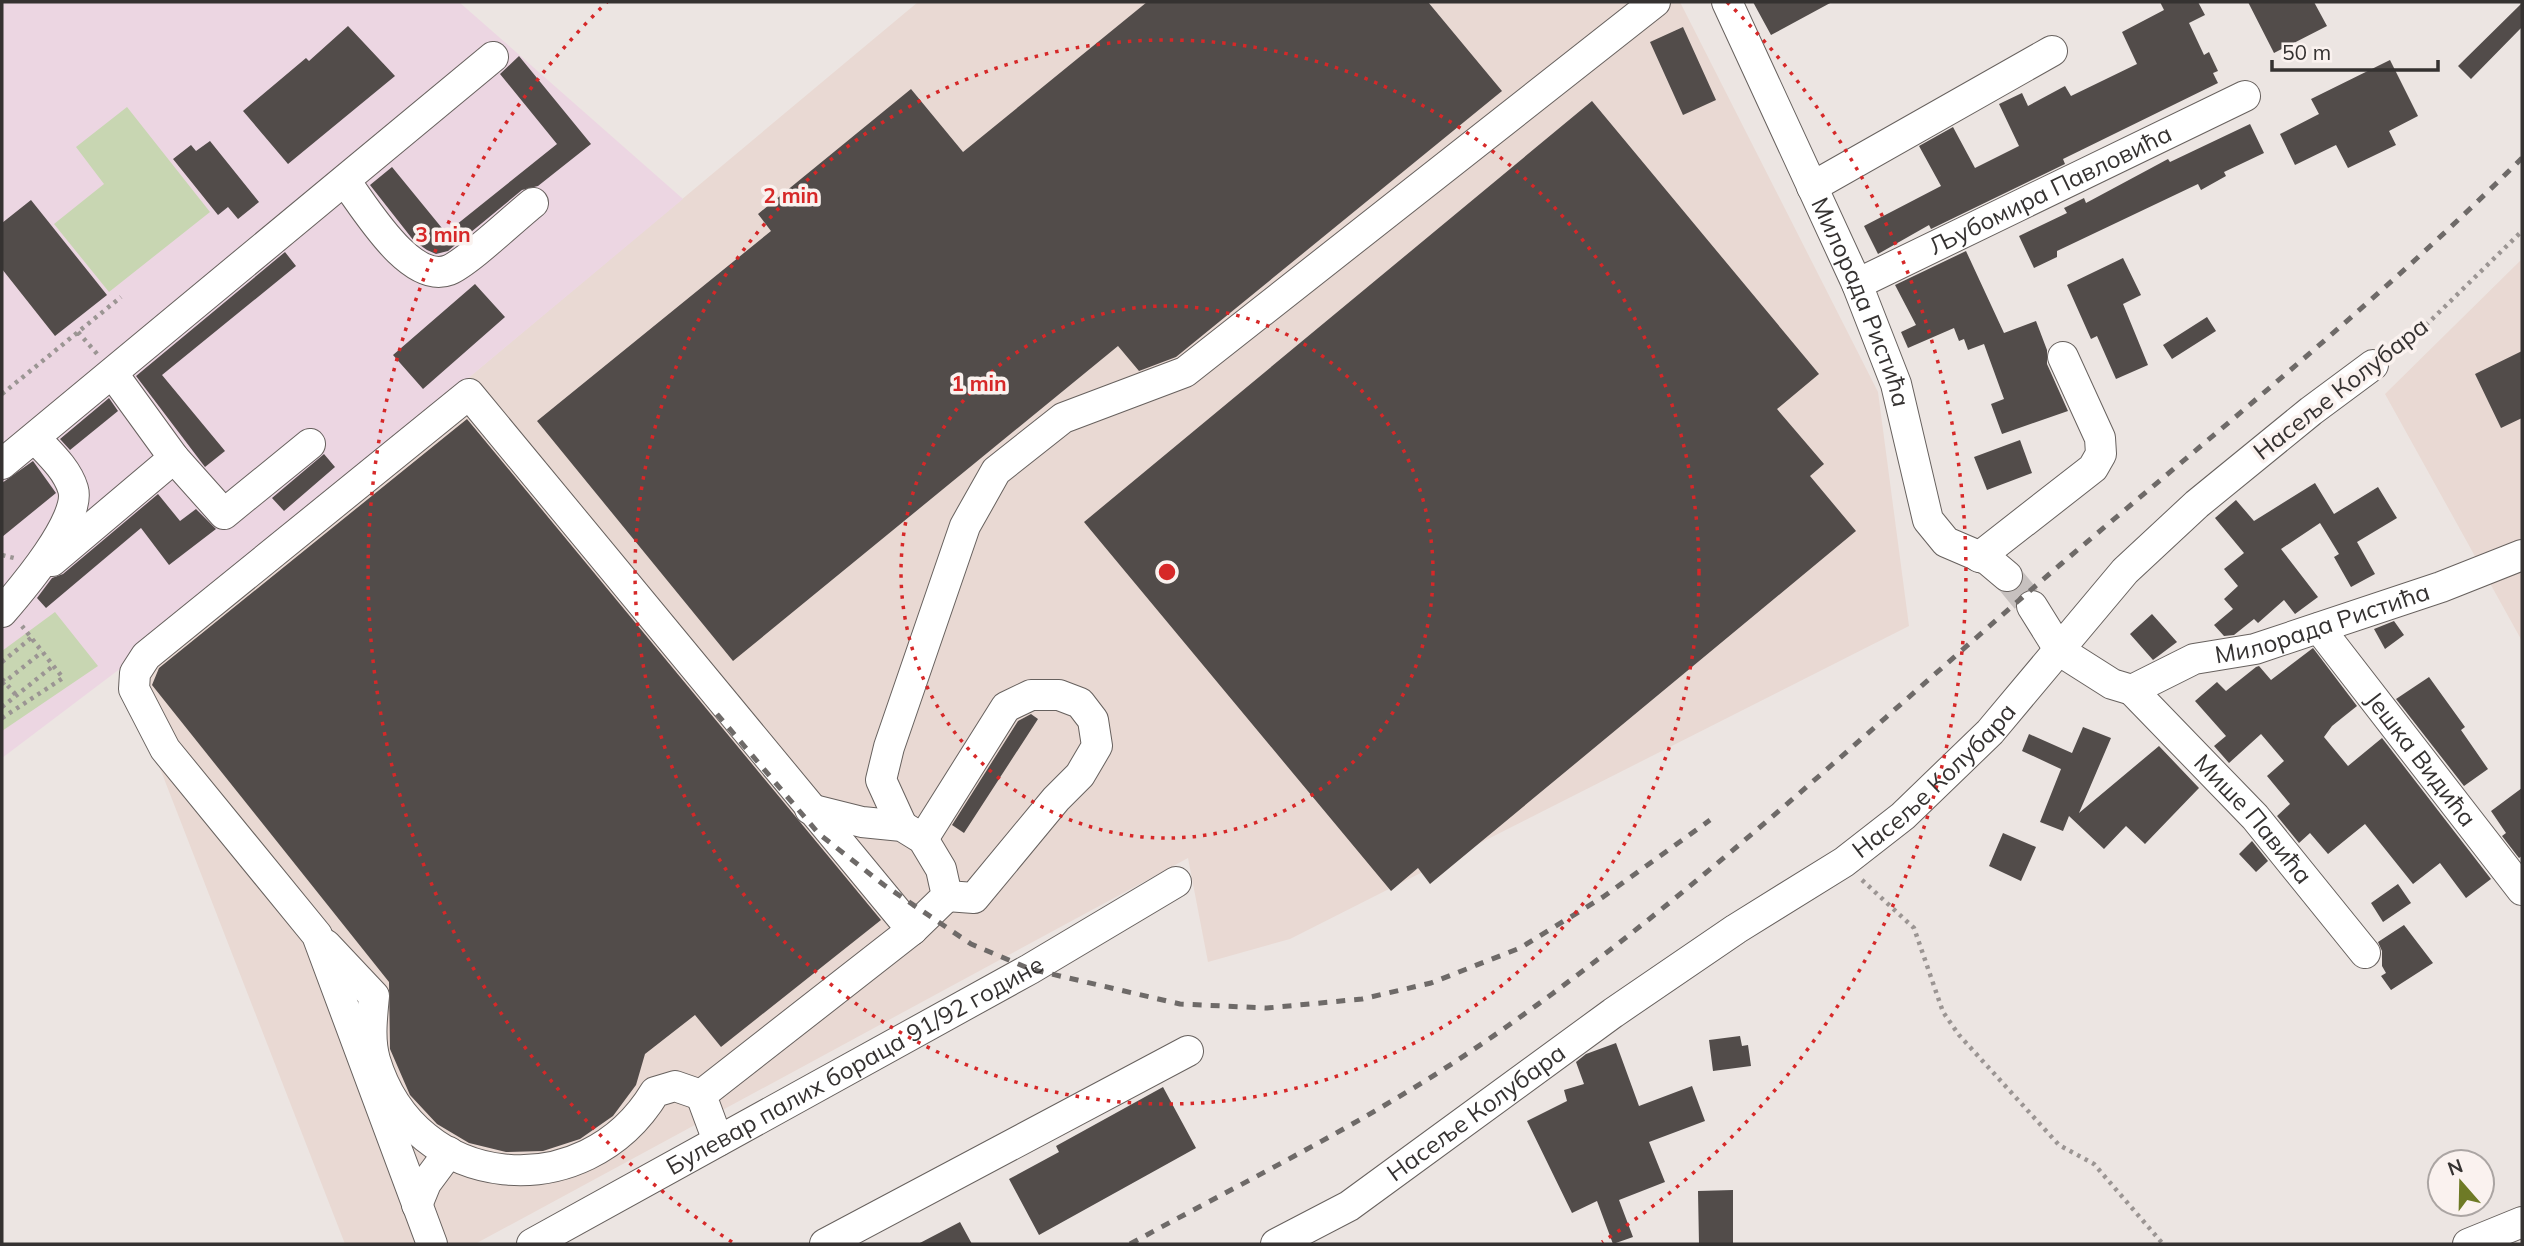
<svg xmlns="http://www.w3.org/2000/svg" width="2524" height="1246" viewBox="0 0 2524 1246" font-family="Mulish,sans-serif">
  <rect width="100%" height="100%" fill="#ece5e2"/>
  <!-- built -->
  <path fill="#e9d9d3" d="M918,2H1680L1878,392L1909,626L1290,939L1208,962L1188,858L475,1244H345L121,668Z
    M2522,259V641L2385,394Z"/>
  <!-- education -->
  <path fill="#ecd6e2" d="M2,2H459L683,199L121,668L2,758Z"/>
  <!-- green -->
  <path fill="#c8d6b2" d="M127,107L210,212L109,292L54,224L104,184L76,147Z
    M55,612L98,666L2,731V651Z"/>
  <!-- building -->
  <path fill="#524c4a" d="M1147,2H1428L1502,91L1176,357L1139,371L1118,346L733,661L537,421L771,231L758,214L911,89L963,152Z
    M1753,2H1832L1771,35Z
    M2160,2H2198L2205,15L2189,23L2204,55L2209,52L2218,71L2213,73L2218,83L2063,159L2065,164L1931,229L1929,225L1878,254L1864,226L1941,186L1919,146L1953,127L1975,168L2019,146L1999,104L2022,93L2028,106L2065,86L2071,96L2137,64L2122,32L2164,10Z
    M2248,2H2314L2327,26L2274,53Z
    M2522,3V27L2471,79L2458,66Z
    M348,26L395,76L288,164L243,111L306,58L309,61Z
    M1683,27L1716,100L1683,115L1650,42Z
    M519,56L591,144L538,186L522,190L448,251L436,254L427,250L414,241L370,185L392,167L446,233L557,144L500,74Z
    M2390,60L2418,116L2389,131L2396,145L2348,168L2336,145L2295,165L2280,134L2319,114L2311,99Z
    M1592,101L1819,374L1777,409L1824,464L1810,476L1856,531L1430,884L1418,868L1391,891L1084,522Z
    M2250,124L2264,153L2224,172L2226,176L2201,190L2198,184L2057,251V257L2034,268L2019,236L2067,213L2064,208L2084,198L2086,203L2168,159L2170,162Z
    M210,141L259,202L238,219L228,207L218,215L173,159L191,145L196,151Z
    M31,200L107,295L55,336L2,269V223Z
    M1966,251L2004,333L2036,321L2047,350V364L2068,411L2002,434L1991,404L2004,399L1984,344L1968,350L1964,339L1959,341L1954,328L1908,348L1901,332L1916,325L1895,285Z
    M285,252L296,266L162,375L225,451L205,467L136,376Z
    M2123,258L2141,295L2123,304L2148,365L2116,379L2097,336L2091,339L2067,285Z
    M475,284L505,317L423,389L393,355Z
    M2207,317L2216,331L2172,359L2163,345Z
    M2522,351V418L2501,428L2475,374Z
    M109,398L118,411L70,450L60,439Z
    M467,419L881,920L721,1047L695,1015L645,1054L636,1085L613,1116L580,1139L543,1151L506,1152L469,1143L437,1124L410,1095L390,1049L389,982L152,685L159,668Z
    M2020,440L2032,473L1987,490L1974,457Z
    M324,454L335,467L284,511L272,498Z
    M33,461L56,493L2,537V483Z
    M2315,483L2334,514L2378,487L2397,518L2357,542L2375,574L2351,587L2334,557L2339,554L2320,523L2281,549L2318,597L2295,614L2284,600L2258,623L2254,619L2234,635L2224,636L2214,625L2233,609L2224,599L2238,586L2224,569L2244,553L2215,518L2236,500L2254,521Z
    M158,494L180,521L196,509L216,529L169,565L141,528L46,608L37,598L52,578L63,574Z
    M2152,614L2177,642L2153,660L2130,634Z
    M2394,621L2404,635L2385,649L2374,629Z
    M2313,648L2357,706L2332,726L2324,737L2348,766L2382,738L2491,879L2466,898L2440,863L2413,884L2365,824L2328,854L2310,833L2299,843L2277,816L2290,804L2267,776L2284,761L2261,734L2229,763L2214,746L2226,736L2195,701L2217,682L2226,691L2256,667L2259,666L2271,680Z
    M2429,677L2465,727L2461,730L2488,769L2464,786L2396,699Z
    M1031,714L1038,719L964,833L952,825L1018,721Z
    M2083,727L2111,738L2079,813L2159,746L2199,788L2145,844L2126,826L2104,849L2069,816L2063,831L2040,822L2061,769L2022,751L2029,734L2072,753Z
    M2522,788V856L2519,858L2502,836L2506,833L2491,811Z
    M2003,833L2036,847L2021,881L1989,866Z
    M2252,841L2268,861L2256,872L2239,854Z
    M2398,884L2411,903L2383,922L2371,903Z
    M2404,925L2433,963L2391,990L2381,976L2386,973L2382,966V951L2378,942Z
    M1740,1036L1742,1046L1748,1045L1751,1066L1713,1071L1709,1040Z
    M1616,1043L1639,1106L1692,1086L1705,1121L1649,1142L1665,1182L1619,1200L1633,1237L1613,1244L1597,1201L1572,1213L1527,1121L1567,1101L1564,1090L1584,1084L1576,1062L1586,1054Z
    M1163,1087L1196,1148L1039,1235L1009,1179L1059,1152L1056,1146Z
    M1733,1190V1244H1699L1698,1191Z
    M960,1222L972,1244H918Z"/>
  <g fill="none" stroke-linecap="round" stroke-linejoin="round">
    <!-- minor-tunnel -->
    <path stroke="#c7c1bf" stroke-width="30" stroke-dasharray="30 15" stroke-linecap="butt" d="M2007,576L2032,606"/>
    <defs>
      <g id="minor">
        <path id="s1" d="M1727,2L1857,284L1896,384L1928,520L1946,542L1988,560L2007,576"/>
        <path d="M345,181C365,207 410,285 449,270C468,262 514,218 533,203"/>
        <path d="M1812,187L2052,51"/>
        <path id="s2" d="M1857,284L2245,96"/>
        <path d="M113,374L174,458L224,514L310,444"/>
        <path d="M2,464L493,57"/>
        <path d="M1979,557L2093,468L2101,454L2100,438L2063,357"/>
        <path d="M52,561L174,458"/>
        <path id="s3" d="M2032,606L2060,651L2112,684L2132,690L2194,659L2255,649L2441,587L2522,555"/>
        <path d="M2,612C21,590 82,519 73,489C67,469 49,453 35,438"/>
        <path id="s4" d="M2319,628L2522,890"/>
        <path id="s5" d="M2132,690L2255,817L2365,953"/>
        <path d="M810,809L862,822L902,826L923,839L941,869L947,896L912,930"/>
        <path d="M902,826L881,780L889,747L965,526L996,471L1063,418L1185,372L1655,2"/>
        <path d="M923,839L1006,707L1031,695H1059L1080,703L1093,720L1097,746L1080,775L1056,799L974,898L947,896"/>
        <path d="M326,945L374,996C372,1017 369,1040 375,1060C415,1193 585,1208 655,1092L675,1086L701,1095"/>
        <path d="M417,1205L426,1183L449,1152"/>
        <path d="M432,1244L317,935L165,749L134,689L135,673L146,656L469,394L912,930L701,1095L718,1141"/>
        <path id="s6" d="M532,1244L1030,969L1176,882"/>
        <path d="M825,1244L1188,1051"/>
        <path id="s7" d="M1276,1244L1349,1206L1613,1013L1736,929L1844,862L1903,816L1990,732L2125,571L2197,504L2311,411L2373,365"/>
        <path d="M2468,1244L2522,1222"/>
      </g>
    </defs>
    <!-- minor casing -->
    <use href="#minor" stroke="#67615e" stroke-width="32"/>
    <!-- path -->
    <path stroke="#9b9593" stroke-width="4.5" stroke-dasharray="3.5 5" stroke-linecap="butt" d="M78,332L98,355
      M2392,351L2419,332L2522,231
      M2,394L121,297
      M2,555L14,558
      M2,662L31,638
      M2,679L16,695
      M2,684L42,652
      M2,707L53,666
      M2,718L63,678L22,626
      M1862,880L1914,928L1943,1012L1959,1035L2059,1145L2094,1164L2163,1244"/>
    <!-- minor -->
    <use href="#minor" stroke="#fff" stroke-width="30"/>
    <!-- rail -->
    <path stroke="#6e6a68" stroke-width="5" stroke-dasharray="9 9" stroke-linecap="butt" d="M717,714L819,834L884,885L971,944L1030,969L1180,1004L1267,1008L1362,999L1431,983L1520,948L1603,897L1710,820
      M1130,1244C1249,1179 1373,1119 1486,1041C1691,900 1872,726 2061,564C2216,432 2378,302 2522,158"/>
  </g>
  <!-- distance rings -->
  <g fill="none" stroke="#d62828" stroke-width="3.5" stroke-dasharray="3.5 7">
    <circle cx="1167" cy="572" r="266"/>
    <circle cx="1167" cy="572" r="532"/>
    <path d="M732 1242A799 799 0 0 1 607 2M1727 2A799 799 0 0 1 1602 1242"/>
  </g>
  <g text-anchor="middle" stroke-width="7" stroke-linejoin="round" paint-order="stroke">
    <!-- street labels -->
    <g font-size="24" fill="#353231" stroke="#faf2ef">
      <text dy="8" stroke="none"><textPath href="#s2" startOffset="215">Љубомира Павловића</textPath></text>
      <text dy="8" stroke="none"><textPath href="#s1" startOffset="329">Милорада Ристића</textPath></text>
      <text transform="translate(2341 389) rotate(-38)" y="8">Насеље Колубара</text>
      <text dy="8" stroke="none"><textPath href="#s3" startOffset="338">Милорада Ристића</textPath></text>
      <text dy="8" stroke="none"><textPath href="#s4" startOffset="166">Јешка Видића</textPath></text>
      <text dy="8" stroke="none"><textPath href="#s7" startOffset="807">Насеље Колубара</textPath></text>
      <text dy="8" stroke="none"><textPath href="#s5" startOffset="177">Мише Павића</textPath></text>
      <text dy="8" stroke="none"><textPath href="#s6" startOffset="369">Булевар палих бораца 91/92 године</textPath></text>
      <text dy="8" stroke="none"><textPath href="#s7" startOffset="240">Насеље Колубара</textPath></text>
    </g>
  </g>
  <circle cx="1167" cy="572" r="10" fill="#d62828" stroke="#faf2ef" stroke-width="3.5"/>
  <g font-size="21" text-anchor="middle" font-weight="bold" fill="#d62828" stroke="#faf2ef" stroke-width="7" stroke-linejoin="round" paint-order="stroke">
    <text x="791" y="203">2 min</text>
    <text x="443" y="242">3 min</text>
    <text x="979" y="391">1 min</text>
  </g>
  <!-- border -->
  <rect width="2524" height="1246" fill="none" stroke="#353231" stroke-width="7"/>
  <!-- north arrow -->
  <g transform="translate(2461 1183) rotate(340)"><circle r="33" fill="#faf2ef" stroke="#aba5a3" stroke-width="2"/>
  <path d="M0-5L12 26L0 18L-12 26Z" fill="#6e7a26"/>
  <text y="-10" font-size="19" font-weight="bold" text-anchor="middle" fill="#353231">N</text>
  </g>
  <!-- scale -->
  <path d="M2272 60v10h166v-10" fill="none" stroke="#353231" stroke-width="3.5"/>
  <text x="2282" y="60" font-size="21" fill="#353231" stroke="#faf2ef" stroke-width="5" paint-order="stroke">50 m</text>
</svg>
